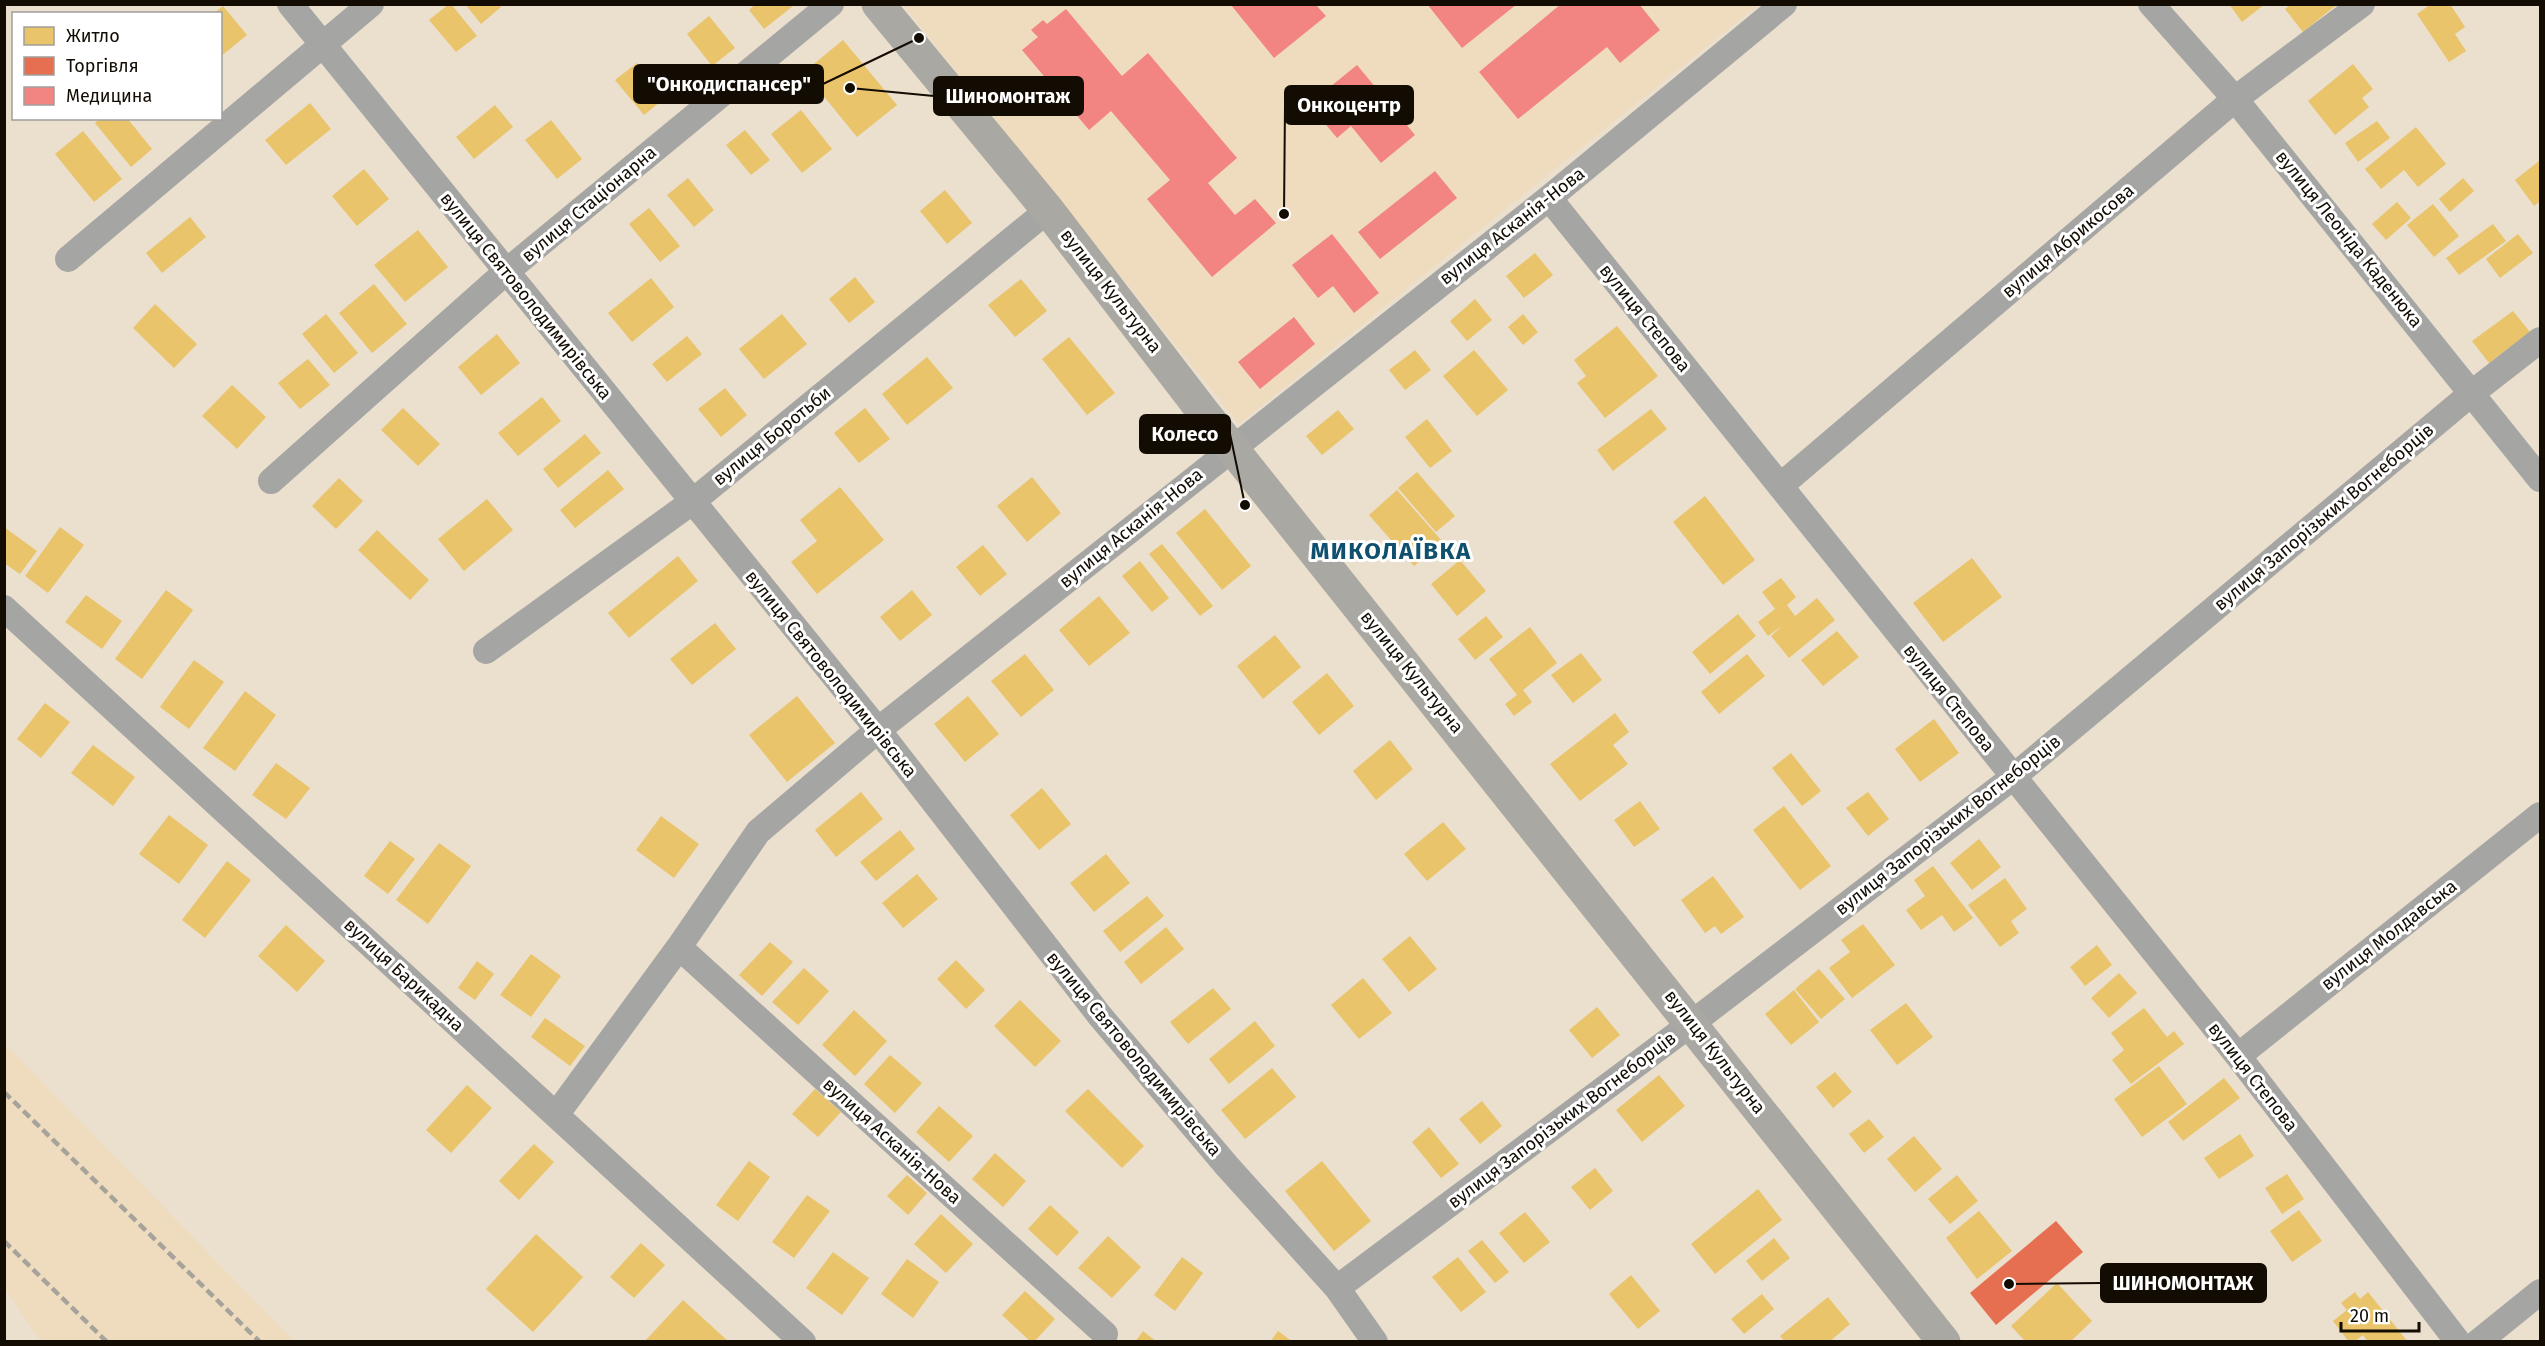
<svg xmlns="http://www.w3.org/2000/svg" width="2545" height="1346" viewBox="0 0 2545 1346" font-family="'Fira Sans',sans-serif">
  <rect width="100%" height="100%" fill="#ebdfce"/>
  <!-- built -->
  <path fill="#efdcbf" d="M903,5H1758L1239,424Z
    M4,1044H5L294,1341H40L5,1289Z"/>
  <!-- homes -->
  <path fill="#e9c46a" d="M449,4H451L477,36L456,52L429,20Z
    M465,4H499L501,7L481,24Z
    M756,4H792L793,6L764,29L749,10Z
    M2229,4H2265L2242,22Z
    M2291,4H2334L2335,6L2303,32L2285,9Z
    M2431,4H2450L2465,27L2455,34L2466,51L2449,62L2417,14Z
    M223,6L247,35L220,57V14H213Z
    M709,16L735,48L712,66L687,34Z
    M843,40L897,105L857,137L804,72Z
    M637,63L666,97L644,115L615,80Z
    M2353,64L2373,89L2362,98L2369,107L2335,135L2308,101Z
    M310,103L331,129L286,165L265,140Z
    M495,105L513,127L474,159L456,137Z
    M801,110L832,149L802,173L771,134Z
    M101,118H127L152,149L131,167L95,123Z
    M551,120L582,159L557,179L525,140Z
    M2377,121L2390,138L2358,162L2345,143Z
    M2416,127L2446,164L2418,187L2404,170L2381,189L2365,169Z
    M745,130L770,160L751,175L726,145Z
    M83,131L122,179L94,202L55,154Z
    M2539,161L2540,201L2534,206L2515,180Z
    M364,169L389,199L357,226L332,196Z
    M688,178L714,210L694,227L667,195Z
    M2463,178L2474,191L2450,212L2439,199Z
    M945,190L972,223L947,244L920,211Z
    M2397,202L2411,218L2386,240L2372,224Z
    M2433,204L2459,236L2434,257L2407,225Z
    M649,208L680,246L660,262L629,224Z
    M190,217L206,237L162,273L146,253Z
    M2493,224L2506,241L2459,275L2446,258Z
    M418,230L448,267L405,302L374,265Z
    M2518,234L2533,253L2500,278L2486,259Z
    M1535,253L1553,275L1524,298L1506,276Z
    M855,277L875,302L849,323L829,299Z
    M651,278L674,307L632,342L608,313Z
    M1021,279L1047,311L1015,337L988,305Z
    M374,284L407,324L372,353L339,313Z
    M1475,299L1492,320L1467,341L1450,321Z
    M155,304L197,344L174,368L133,328Z
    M2513,311L2530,332L2489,363L2472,341Z
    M326,314L358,353L334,373L302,334Z
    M782,314L807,344L764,379L739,349Z
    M1523,314L1538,332L1523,345L1508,327Z
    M1617,326L1658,376L1605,418L1577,383L1586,376L1574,360Z
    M497,334L520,363L481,395L458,367Z
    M687,336L702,354L667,382L652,364Z
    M1069,337L1115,393L1087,415L1042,359Z
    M1415,350L1431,370L1405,390L1389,370Z
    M1474,350L1508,390L1477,416L1443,376Z
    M927,357L953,388L907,425L882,394Z
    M308,359L330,385L300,409L278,383Z
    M232,385L266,417L237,449L202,416Z
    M725,388L747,415L721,437L698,409Z
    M542,397L561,421L518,456L498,433Z
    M403,408L440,444L418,466L381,430Z
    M865,408L890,439L859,463L834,433Z
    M1651,409L1667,429L1613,471L1597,450Z
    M1338,410L1354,429L1322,455L1306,436Z
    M1427,419L1452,451L1430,468L1405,437Z
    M585,434L601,453L558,488L543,469Z
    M608,470L624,489L575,528L560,510Z
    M1417,472L1455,516L1436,532L1398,488Z
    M1032,477L1061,513L1027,542L997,506Z
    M339,478L363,501L336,529L312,506Z
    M840,487L884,540L817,594L791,562L817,541L800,520Z
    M1397,490L1442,541L1414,566L1369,515Z
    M1705,496L1755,560L1723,585L1673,522Z
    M487,499L513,530L464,571L438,539Z
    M1205,509L1251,566L1222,590L1176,533Z
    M4,527L37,551L20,574L4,563Z
    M60,527L84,545L48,593L25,576Z
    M377,530L429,580L410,600L358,550Z
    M1162,544L1213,606L1200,616L1149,554Z
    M983,545L1007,574L980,596L956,567Z
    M678,556L698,581L629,638L608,613Z
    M1972,558L2002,597L1943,642L1913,603Z
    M1460,560L1486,591L1457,616L1431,584Z
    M1140,561L1169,598L1152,612L1122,576Z
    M1781,578L1796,597L1787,605L1795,616L1817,598L1835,620L1789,658L1771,636L1783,625L1768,636L1758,622L1775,609L1762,592Z
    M166,590L193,610L142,679L115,659Z
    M912,590L932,615L900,641L880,617Z
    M86,595L122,621L102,649L65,622Z
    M1099,596L1130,633L1089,666L1059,630Z
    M1738,614L1756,636L1710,674L1692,652Z
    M1486,616L1503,637L1475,660L1458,639Z
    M715,623L736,649L692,685L670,659Z
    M1530,627L1557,663L1523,690L1532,702L1514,716L1505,704L1517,695L1489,659Z
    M1837,631L1859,657L1823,686L1801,660Z
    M1275,635L1301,667L1263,699L1237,666Z
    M1581,653L1602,680L1573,703L1551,675Z
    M1025,654L1054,690L1021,717L991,681Z
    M1747,654L1765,676L1719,714L1701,692Z
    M194,660L224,682L189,729L160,707Z
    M1327,673L1354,706L1319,735L1292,702Z
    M245,691L276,715L235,771L203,748Z
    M797,696L835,743L787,782L749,735Z
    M968,696L999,734L965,762L934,724Z
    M45,703L70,722L41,758L17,739Z
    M1615,713L1629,732L1613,745L1628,764L1580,801L1550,764Z
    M1934,719L1959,753L1920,782L1895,749Z
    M1390,740L1413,769L1376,800L1353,771Z
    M93,745L135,777L113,806L71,773Z
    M1791,753L1821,791L1802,806L1772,768Z
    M276,763L310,788L286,819L252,795Z
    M1042,788L1071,824L1039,850L1010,815Z
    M861,792L883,819L836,857L815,830Z
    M1868,792L1889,819L1868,836L1846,808Z
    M1640,801L1660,829L1634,847L1614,820Z
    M1784,806L1831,866L1800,890L1753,830Z
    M169,815L208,845L179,884L139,854Z
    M661,816L699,844L674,878L636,850Z
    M1443,822L1466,849L1427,881L1404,854Z
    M900,830L915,849L876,881L860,862Z
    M1979,839L2001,867L1972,890L1950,863Z
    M390,841L415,859L388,894L364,876Z
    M439,843L471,866L428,924L396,900Z
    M1106,854L1130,883L1094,912L1070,883Z
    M227,861L251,880L205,938L182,920Z
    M1933,866L1973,918L1954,932L1942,915L1921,930L1906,910L1925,896L1914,880Z
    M917,874L938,899L903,928L882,903Z
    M1713,876L1744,917L1721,934L1715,926L1705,933L1681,900Z
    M2005,878L2027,909L2011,921L2019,933L2000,947L1968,905Z
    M1147,896L1164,916L1120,952L1103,931Z
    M1863,924L1895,965L1852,998L1829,968L1850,952L1841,940Z
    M286,925L325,961L297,992L258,956Z
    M1166,927L1184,949L1141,984L1124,962Z
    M1410,936L1437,969L1409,992L1382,959Z
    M770,942L793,962L762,996L739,975Z
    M2097,945L2112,965L2085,986L2070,967Z
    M531,954L561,976L531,1017L500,995Z
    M956,960L985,990L966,1009L937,979Z
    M477,961L494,974L475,1000L458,988Z
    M804,968L829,991L798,1025L772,1002Z
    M1819,969L1845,999L1821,1019L1795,989Z
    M2119,973L2137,993L2109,1018L2091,998Z
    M1363,978L1392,1013L1359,1039L1331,1005Z
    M1213,988L1231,1009L1188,1044L1170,1022Z
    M1794,990L1819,1022L1791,1045L1765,1014Z
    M1020,1000L1061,1041L1035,1067L994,1026Z
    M1906,1003L1933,1037L1897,1065L1870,1030Z
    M1597,1007L1620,1035L1592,1058L1569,1030Z
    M2144,1008L2167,1037L2174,1031L2184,1044L2131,1084L2112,1060L2124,1050L2111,1033Z
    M854,1010L887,1041L855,1076L822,1045Z
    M545,1018L585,1046L570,1066L531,1037Z
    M1255,1021L1275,1046L1229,1084L1209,1059Z
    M890,1055L922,1083L895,1113L864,1084Z
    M2159,1066L2187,1104L2142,1137L2114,1099Z
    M1272,1068L1296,1097L1245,1139L1221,1110Z
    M1835,1072L1852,1092L1833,1108L1816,1087Z
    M1659,1075L1685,1106L1642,1142L1616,1110Z
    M2224,1078L2240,1098L2183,1141L2168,1122Z
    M467,1085L492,1108L451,1153L426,1130Z
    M815,1089L841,1112L818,1137L792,1114Z
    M1088,1089L1144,1146L1122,1168L1065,1111Z
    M1482,1101L1502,1126L1480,1144L1459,1119Z
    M939,1106L973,1136L949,1162L916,1132Z
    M1869,1119L1884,1137L1864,1153L1849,1134Z
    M1429,1127L1459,1164L1441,1178L1412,1142Z
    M2240,1134L2254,1156L2219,1179L2204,1158Z
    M1914,1136L1942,1169L1915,1192L1887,1159Z
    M534,1144L554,1162L519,1200L499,1181Z
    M995,1153L1026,1181L1003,1207L972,1179Z
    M749,1161L770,1177L738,1221L716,1205Z
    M1322,1161L1371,1221L1334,1251L1285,1191Z
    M1595,1168L1613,1191L1590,1210L1571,1187Z
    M2287,1174L2304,1199L2282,1214L2265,1188Z
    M907,1175L927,1193L908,1215L887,1196Z
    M1957,1175L1978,1201L1950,1224L1928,1199Z
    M1758,1189L1782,1220L1715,1274L1691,1244Z
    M807,1195L830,1211L794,1258L772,1242Z
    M1050,1205L1079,1232L1057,1256L1028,1229Z
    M2299,1210L2322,1241L2292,1262L2270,1231Z
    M1979,1211L2012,1251L1977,1279L1946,1238Z
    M1525,1212L1550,1242L1524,1263L1499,1233Z
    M941,1214L973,1244L946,1273L914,1244Z
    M536,1234L583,1277L533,1332L486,1289Z
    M1108,1236L1141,1267L1112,1298L1078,1268Z
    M1774,1238L1790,1258L1762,1281L1746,1261Z
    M1482,1240L1509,1272L1495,1283L1468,1251Z
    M641,1243L665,1265L634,1298L610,1277Z
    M833,1252L869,1278L842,1315L806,1288Z
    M1182,1257L1203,1273L1175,1311L1154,1295Z
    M1458,1257L1486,1292L1461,1312L1432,1277Z
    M907,1259L939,1282L913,1318L881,1294Z
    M1631,1275L1660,1311L1638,1329L1609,1294Z
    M2057,1283L2092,1321L2070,1342H2026L2011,1326Z
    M1025,1291L1055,1319L1034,1342H1031L1002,1315Z
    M2355,1292L2360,1299L2368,1292L2408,1342H2368L2363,1335L2354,1342H2349L2333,1321L2347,1310L2341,1303Z
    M1762,1294L1774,1309L1744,1334L1731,1319Z
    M1828,1297L1850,1324L1829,1342H1785L1780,1336Z
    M683,1300L729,1342H648L646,1340Z
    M1143,1331L1157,1342H1135Z
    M1278,1331L1293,1342H1270Z"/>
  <!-- shops -->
  <path fill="#e76f51" d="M2056,1221L2083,1252L1996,1325L1970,1293Z"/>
  <!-- health -->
  <path fill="#f28482" d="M1427,4H1517L1462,48Z
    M1561,4H1639L1660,30L1620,63L1607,47L1518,119L1479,72Z
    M1231,5H1316L1326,16L1274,58Z
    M1066,9L1122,76L1148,53L1237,158L1208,183L1235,215L1255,199L1276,223L1212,277L1147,199L1170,180L1111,111L1089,130L1022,50L1038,37L1031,30L1043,20L1047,24Z
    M1357,65L1415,135L1381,163L1351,126L1337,138L1309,104Z
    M1435,171L1457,198L1380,259L1358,232Z
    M1332,234L1379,293L1354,313L1333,286L1318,298L1292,265Z
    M1294,317L1315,344L1260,389L1238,362Z"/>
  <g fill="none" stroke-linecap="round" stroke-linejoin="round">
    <!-- street -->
    <path stroke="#a5a6a4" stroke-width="26" d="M290,4L878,730L1100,1016L1227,1166L1337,1288L1375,1342
      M2151,4L2235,99L2540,479
      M1549,198L2238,1056L2458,1342
      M68,259L371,4
      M271,481L507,271L831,4
      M1780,486L2235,99L2362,4
      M4,608L803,1342
      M486,651L692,502L1048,210
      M679,947L1105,1334
      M2238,1056L2540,815
      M556,1115L679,947L758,832L878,730L1549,198L1784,4
      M1337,1288L1692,1023L2012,778L2472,393L2540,340
      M2478,1342L2540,1292"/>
    <!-- primary -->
    <path stroke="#aaa8a2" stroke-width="33" d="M878,4L1048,210L1204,413L1944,1342"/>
    <!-- rail -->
    <path stroke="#a6a39b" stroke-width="4.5" stroke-dasharray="9 4.5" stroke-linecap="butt" d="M4,1092L260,1342
      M4,1241L107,1342"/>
  </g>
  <g text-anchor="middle" stroke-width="6" stroke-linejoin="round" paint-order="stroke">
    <!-- street labels -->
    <g font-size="18" fill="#130c03" stroke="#fff">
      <text transform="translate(589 204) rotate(-40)" y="6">вулиця Стаціонарна</text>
      <text transform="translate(1512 226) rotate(-38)" y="6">вулиця Асканія-Нова</text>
      <text transform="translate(2349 239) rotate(51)" y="6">вулиця Леоніда Каденюка</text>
      <text transform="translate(2068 241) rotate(-40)" y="6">вулиця Абрикосова</text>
      <text transform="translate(1111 291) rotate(52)" y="6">вулиця Культурна</text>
      <text transform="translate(526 296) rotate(51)" y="6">вулиця Святоволодимирівська</text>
      <text transform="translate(1645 318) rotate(51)" y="6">вулиця Степова</text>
      <text transform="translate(772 436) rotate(-39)" y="6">вулиця Боротьби</text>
      <text transform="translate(2324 517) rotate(-40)" y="6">вулиця Запорізьких Вогнеборців</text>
      <text transform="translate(1131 528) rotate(-39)" y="6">вулиця Асканія-Нова</text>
      <text transform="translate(1412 672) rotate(51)" y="6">вулиця Культурна</text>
      <text transform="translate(831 674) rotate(51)" y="6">вулиця Святоволодимирівська</text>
      <text transform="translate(1949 698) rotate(51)" y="6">вулиця Степова</text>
      <text transform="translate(1948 825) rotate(-38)" y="6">вулиця Запорізьких Вогнеборців</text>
      <text transform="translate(2389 935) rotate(-38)" y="6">вулиця Молдавська</text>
      <text transform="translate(404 975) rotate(43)" y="6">вулиця Барикадна</text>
      <text transform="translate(1715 1052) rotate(52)" y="6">вулиця Культурна</text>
      <text transform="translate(1134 1054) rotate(50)" y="6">вулиця Святоволодимирівська</text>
      <text transform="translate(2253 1077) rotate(52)" y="6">вулиця Степова</text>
      <text transform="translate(1562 1120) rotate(-37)" y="6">вулиця Запорізьких Вогнеборців</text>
      <text transform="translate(892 1141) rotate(42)" y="6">вулиця Асканія-Нова</text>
    </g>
    <!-- district labels -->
    <g font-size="24" font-weight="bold" letter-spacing="1.5" fill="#0f506f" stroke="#fff">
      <text x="1391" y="559">МИКОЛАЇВКА</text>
    </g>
  </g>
  <!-- callouts -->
  <path fill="none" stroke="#130c03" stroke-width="2" d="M919 38L823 84M850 88L934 96M1284 214L1285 105M1245 505L1230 434M2009 1284L2101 1283"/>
  <g fill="#130c03" stroke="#fff" stroke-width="2">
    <circle cx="919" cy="38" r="6"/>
    <circle cx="850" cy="88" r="6"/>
    <circle cx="1284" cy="214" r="6"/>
    <circle cx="1245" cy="505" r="6"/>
    <circle cx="2009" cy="1284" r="6"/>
  </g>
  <g fill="#130c03" stroke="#130c03" stroke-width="2">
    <rect x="634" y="65" width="189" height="38" rx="6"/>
    <rect x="934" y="77" width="149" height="38" rx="6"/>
    <rect x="1285" y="86" width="128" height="38" rx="6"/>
    <rect x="1140" y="415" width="90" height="38" rx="6"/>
    <rect x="2101" y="1264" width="165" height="38" rx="6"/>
  </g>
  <g font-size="20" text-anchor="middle" font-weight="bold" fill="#fff">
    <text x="729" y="91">"Онкодиспансер"</text>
    <text x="1008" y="103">Шиномонтаж</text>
    <text x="1349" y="112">Онкоцентр</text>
    <text x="1185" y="441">Колесо</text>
    <text x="2183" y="1290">ШИНОМОНТАЖ</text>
  </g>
  <!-- border -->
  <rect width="2545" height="1346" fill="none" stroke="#130c03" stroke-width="12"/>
  <!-- legend -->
  <rect x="12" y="12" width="210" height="108" fill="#ffffff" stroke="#a19e9a" stroke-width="1.5"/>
  <rect x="24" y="27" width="30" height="18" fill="#e9c46a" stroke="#a19e9a" stroke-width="1.5"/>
  <text x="66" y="42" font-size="18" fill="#130c03">Житло</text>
  <rect x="24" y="57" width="30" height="18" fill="#e76f51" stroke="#a19e9a" stroke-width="1.5"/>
  <text x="66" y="72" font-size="18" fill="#130c03">Торгівля</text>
  <rect x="24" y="87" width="30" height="18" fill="#f28482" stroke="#a19e9a" stroke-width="1.5"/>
  <text x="66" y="102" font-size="18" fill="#130c03">Медицина</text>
  <!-- scale -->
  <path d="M2341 1322v9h78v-9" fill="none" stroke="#130c03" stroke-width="3"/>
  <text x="2350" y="1322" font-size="18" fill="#130c03" stroke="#ffffff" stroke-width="4.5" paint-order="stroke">20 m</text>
</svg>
